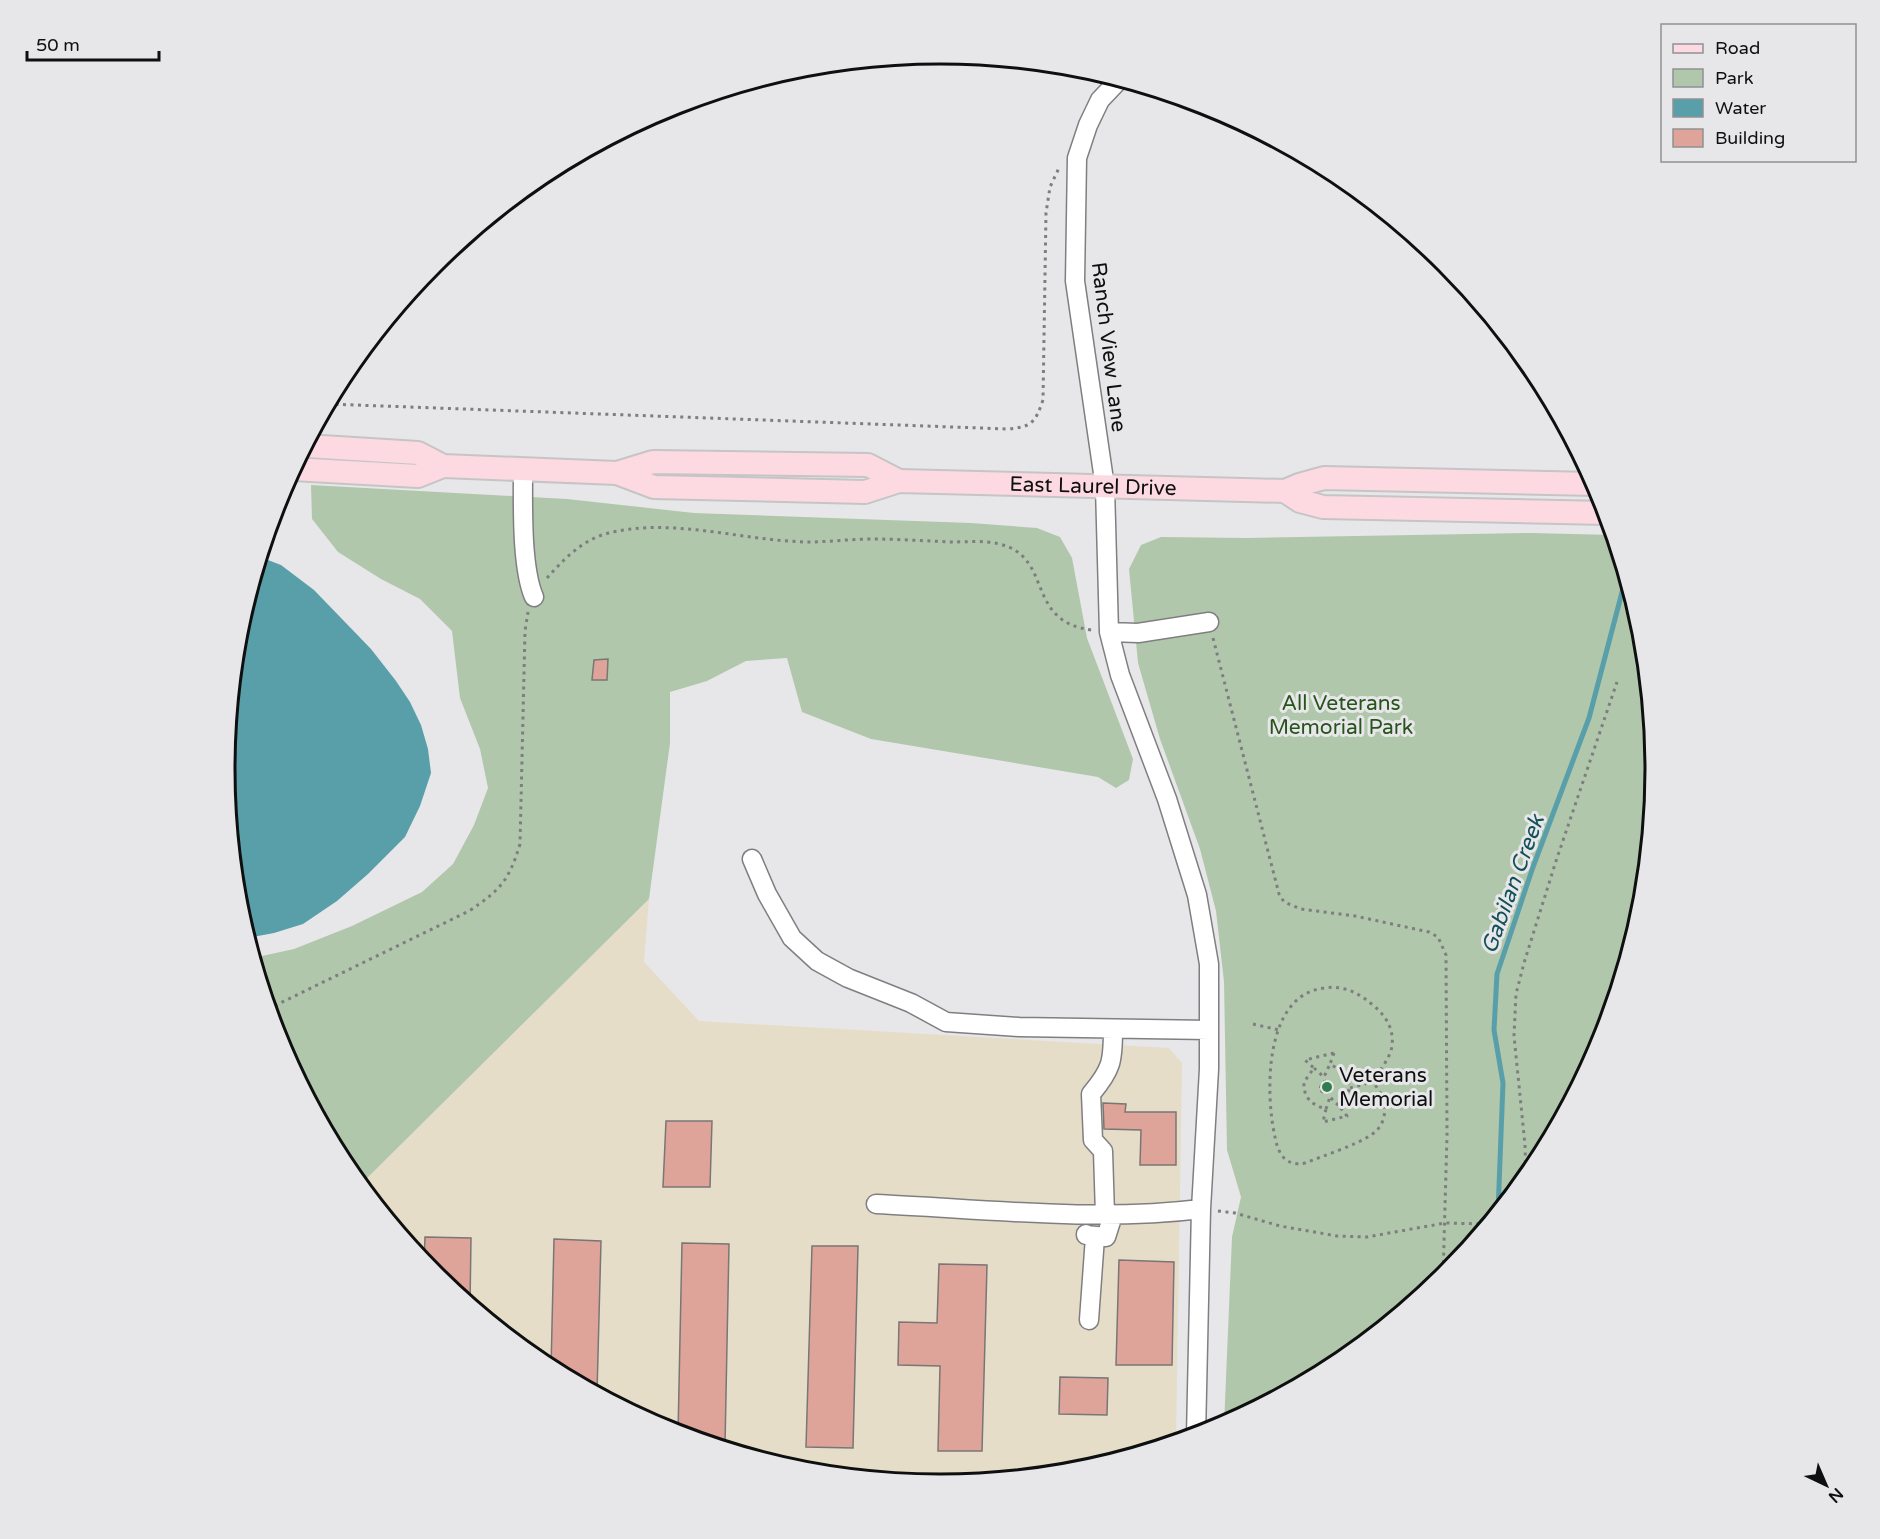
<svg xmlns="http://www.w3.org/2000/svg" width="1880" height="1539" viewBox="0 0 1880 1539" font-family="'Varela Round',sans-serif">
  <rect width="100%" height="100%" fill="#e7e7ea"/>
  <!-- commercial -->
  <path fill="#e6ddc8" d="M649,899L644,962L699,1021L1169,1048L1182,1063L1176,1442L1079,1471L940,1485L800,1471L666,1430L542,1364L434,1275L360,1185Z"/>
  <!-- green -->
  <path fill="#b1c7ab" d="M311,485L567,499L694,513L971,523L1037,528L1060,537L1072,558L1087,638L1133,759L1129,780L1116,788L1098,777L871,739L802,712L787,658L746,661L707,681L670,692V743L649,899L360,1185L345,1167L279,1043L253,958L294,949L352,926L422,892L453,864L474,825L488,788L480,749L460,698L452,631L420,599L381,579L338,552L312,519Z
    M1531,533L1613,535L1642,630L1655,770L1642,909L1601,1044L1535,1167L1446,1276L1337,1365L1224,1425L1232,1237L1241,1197L1227,1150L1224,982L1216,911L1200,849L1160,739L1138,663L1129,569L1141,545L1161,537L1247,538Z"/>
  <!-- water -->
  <path fill="#599faa" d="M260,557L281,565L314,590L371,649L396,681L410,702L421,725L428,749L431,773L420,806L405,837L368,874L337,901L303,924L274,933L247,938L238,909L225,769L238,630Z"/>
  <g fill="none" stroke-linecap="round" stroke-linejoin="round">
    <!-- stream -->
    <path stroke="#599faa" stroke-width="5" d="M1498,1212L1503,1083L1494,1030L1497,974L1533,867L1589,718L1626,577"/>
  </g>
  <!-- building -->
  <path fill="#dfa499" stroke="#797676" stroke-width="1.5" d="M608,659L607,680H592L594,660Z
    M1103,1103L1126,1104L1125,1112H1176V1165H1140L1141,1130L1104,1129Z
    M666,1121H712L710,1187H663Z
    M425,1237L471,1238L470,1305L434,1275L424,1263Z
    M554,1239L601,1241L597,1393L551,1369Z
    M682,1243L729,1244L725,1445H714L678,1434Z
    M812,1246H858L853,1448L806,1447Z
    M1119,1260L1174,1262L1172,1365H1116Z
    M939,1264L987,1265L982,1451H938L940,1366L898,1365L899,1322L937,1323Z
    M1060,1377L1108,1378L1107,1415L1059,1414Z"/>
  <g fill="none" stroke-linecap="round" stroke-linejoin="round">
    <defs>
      <path id="minor" d="M1119,80L1100,100L1088,125L1077,158L1075,281L1105,487L1109,632L1120,675L1167,799L1197,895L1209,964V1069L1201,1209L1196,1436
        M523,469C523,503 521,567 534,597
        M1109,632L1138,633L1209,622
        M752,859L767,894L792,938L817,961L848,978L911,1003L946,1022L1019,1027L1209,1030
        M876,1204C983,1209 1095,1222 1201,1209
        M1105,1215L1103,1151L1093,1140L1091,1094C1112,1069 1113,1061 1113,1029
        M1086,1234V1235L1106,1237L1113,1215
        M1089,1320L1095,1237"/>
      <g id="major">
        <path id="s1" d="M306,446L418,453L443,466L617,473L654,487L865,492L899,481L1285,491L1299,485L1324,478L1595,484"/>
        <path d="M293,469L418,476L443,466"/>
        <path d="M617,473L653,462L868,465L899,481"/>
        <path d="M1285,491L1300,501L1323,507L1606,513"/>
      </g>
    </defs>
    <!-- minor casing -->
    <use href="#minor" stroke="#7f7f82" stroke-width="21"/>
    <!-- major casing -->
    <use href="#major" stroke="#c5c5c5" stroke-width="26"/>
    <!-- path -->
    <path stroke="#7e7e80" stroke-width="3" stroke-dasharray="3 4.5" stroke-linecap="butt" d="M328,404L1007,429C1032,427 1035,423 1043,400L1046,213L1050,187L1059,168
      M547,578C564,559 583,539 609,533C672,517 743,541 808,542C829,542 850,539 871,539C898,539 926,541 953,542C967,542 985,540 999,544C1054,556 1024,622 1092,630
      M1213,638L1279,894L1284,902L1301,909L1355,916L1429,932L1438,937L1446,955L1447,1135L1443,1278
      M268,1009L469,911C500,890 509,881 520,844L525,631L528,612
      M1253,1024L1279,1030
      M1334,1053L1330,1064C1349,1075 1357,1088 1339,1106L1347,1116L1323,1122L1326,1109C1312,1105 1303,1098 1304,1082L1314,1068L1305,1060Z
      M1314,1068L1324,1077
      M1325,1083L1324,1077L1330,1064
      M1320.5 1088a4.5 4.5 0 1 1 9 0a4.5 4.5 0 1 1-9 0Z
      M1350,1088L1372,1082C1379,1071 1390,1059 1392,1046C1394,1029 1386,1016 1374,1006C1359,993 1344,985 1324,988C1264,995 1265,1093 1275,1137C1278,1154 1286,1167 1305,1163C1323,1156 1356,1145 1371,1135C1391,1122 1387,1096 1372,1082
      M1328,1091L1330,1097L1339,1106
      M1326,1109L1330,1097
      M1526,1178L1525,1145L1514,1036L1516,994L1524,963L1556,861L1617,682
      M1218,1211L1235,1213L1280,1226L1337,1236L1367,1237L1445,1223L1488,1224"/>
    <!-- minor -->
    <use href="#minor" stroke="#fff" stroke-width="18"/>
    <!-- major -->
    <use href="#major" stroke="#fddae2" stroke-width="22"/>
  </g>
  <!-- markers -->
  <circle fill="#2f7d4d" stroke="#e7e7ea" stroke-width="2" cx="1327" cy="1087" r="6"/>
  <g text-anchor="middle" stroke-width="6" stroke-linejoin="round" paint-order="stroke">
    <!-- street labels -->
    <g font-size="21" fill="#0e0f0f" stroke="#e7e7ea">
      <text transform="translate(1109 347) rotate(83)" y="7">Ranch View Lane</text>
      <text dy="7" stroke="none"><textPath href="#s1" startOffset="795">East Laurel Drive</textPath></text>
    </g>
    <!-- park labels -->
    <g font-size="21" fill="#26541a" stroke="#e7e7ea">
      <text x="1341" y="710">All Veterans<tspan x="1341" dy="24">Memorial Park</tspan></text>
    </g>
    <!-- poi labels -->
    <g font-size="21" fill="#0e0f0f" stroke="#e7e7ea" text-anchor="start">
      <text x="1339" y="1082">Veterans<tspan x="1339" dy="24">Memorial</tspan></text>
    </g>
    <!-- water labels -->
    <g font-size="22" font-style="italic" fill="#135159" stroke="#e7e7ea">
      <text transform="translate(1512 884) rotate(-70)" y="8">Gabilan Creek</text>
    </g>
  </g>
  <!-- crop -->
  <path d="M0 0H1880V1539H0ZM235 769a705 705 0 1 1 1410 0a705 705 0 1 1-1410 0Z" fill="#e7e7ea" fill-rule="evenodd"/>
  <path fill="none" stroke="#0e0f0f" stroke-width="3" d="M235 769a705 705 0 1 1 1410 0a705 705 0 1 1-1410 0Z"/>
  <!-- legend -->
  <rect x="1661" y="24" width="195" height="138" fill="#e7e7ea" stroke="#909192" stroke-width="1.5"/>
  <rect x="1673" y="44" width="30" height="9" fill="#fddae2" stroke="#909192" stroke-width="1.5"/>
  <text x="1715" y="54" font-size="18" fill="#0e0f0f">Road</text>
  <rect x="1673" y="69" width="30" height="18" fill="#b1c7ab" stroke="#909192" stroke-width="1.5"/>
  <text x="1715" y="84" font-size="18" fill="#0e0f0f">Park</text>
  <rect x="1673" y="99" width="30" height="18" fill="#599faa" stroke="#909192" stroke-width="1.5"/>
  <text x="1715" y="114" font-size="18" fill="#0e0f0f">Water</text>
  <rect x="1673" y="129" width="30" height="18" fill="#dfa499" stroke="#909192" stroke-width="1.5"/>
  <text x="1715" y="144" font-size="18" fill="#0e0f0f">Building</text>
  <!-- north arrow -->
  <g transform="translate(1826 1485) rotate(136)" stroke="#e7e7ea" stroke-width="4.5" paint-order="stroke">
  <path d="M0-4.5L10 22L0 15L-10 22Z" fill="#0e0f0f"/>
  <text y="-9" font-size="16" font-weight="bold" text-anchor="middle" fill="#0e0f0f">N</text>
  </g>
  <!-- scale -->
  <path d="M27 51v9h132v-9" fill="none" stroke="#0e0f0f" stroke-width="3"/>
  <text x="36" y="51" font-size="18" fill="#0e0f0f" stroke="#e7e7ea" stroke-width="4.5" paint-order="stroke">50 m</text>
</svg>
